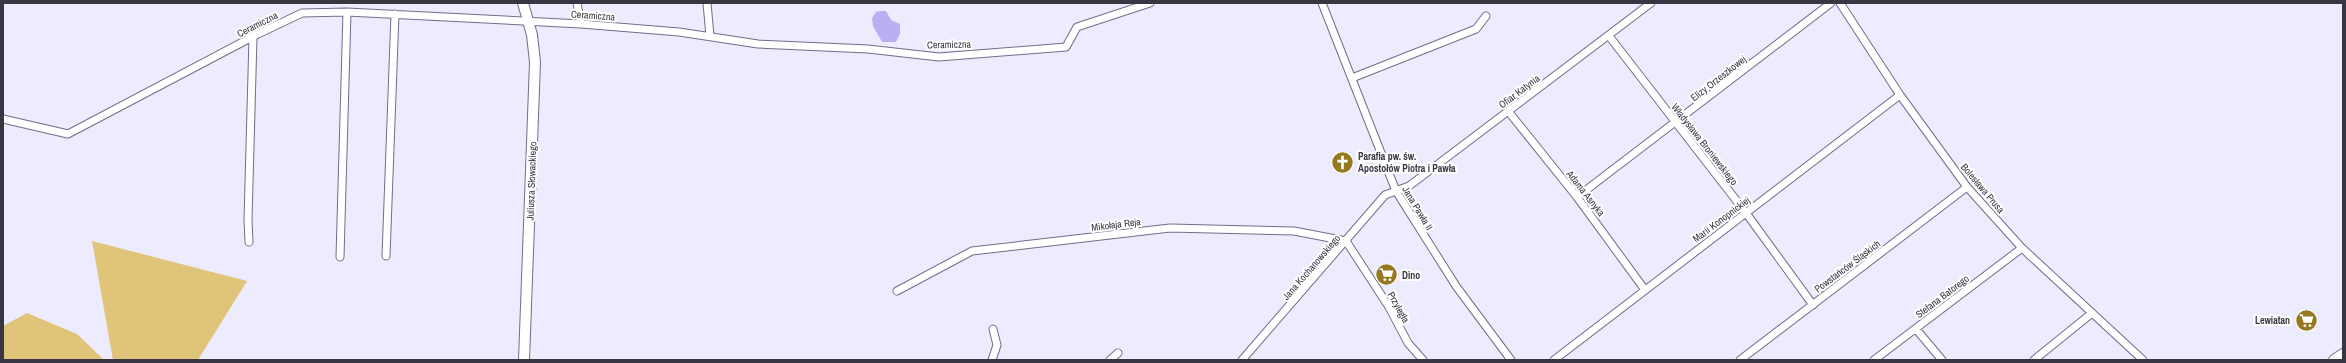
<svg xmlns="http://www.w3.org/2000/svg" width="2346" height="363" viewBox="0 0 2346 363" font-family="'Archivo Narrow',sans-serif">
  <rect width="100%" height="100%" fill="#edecff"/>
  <!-- green -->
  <path fill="#e0c479" d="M92,241L247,281L198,360H113Z
    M27,313L77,334L104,360H3V326Z"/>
  <!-- water -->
  <path fill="#b9b0f3" d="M881,11H886L891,20L900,24V34L896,42H882L873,26L872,18L876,12Z"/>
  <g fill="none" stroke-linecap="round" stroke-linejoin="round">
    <defs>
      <path id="street" d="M577,3L581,24
        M707,3L710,36
        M1322,3L1396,191L1456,286L1511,360
        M1840,3L1900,95L1967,187L2022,248L2143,360
        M1609,36L1746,213L1813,305
        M1352,78L1476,29L1486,16
        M1508,111L1577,197L1645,290
        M3,119L68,134L258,34L302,13L347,12L581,24L679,32L758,44L868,49L939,57L1066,47L1077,27L1150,3
        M1577,197L1831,3
        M249,242L248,220L253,37
        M386,256L395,14
        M340,257L347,12
        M897,291L972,251L1170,228L1294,231L1346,241L1389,307L1408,343L1423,360
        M1916,329L1942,360
        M992,360L997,345L993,329
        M1110,360L1118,353
        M1242,360L1385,195L1409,186L1651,3
        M1554,360L1900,95
        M1740,360L1967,187
        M1874,360L2022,248
        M2034,360L2092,313"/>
      <path id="secondary" d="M523,3L532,35L535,62L524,360
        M2334,360L2343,354"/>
    </defs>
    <!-- street casing -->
    <use href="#street" stroke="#706d89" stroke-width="9"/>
    <!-- secondary casing -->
    <use href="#secondary" stroke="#706d89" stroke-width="12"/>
    <!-- street -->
    <use href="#street" stroke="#fff" stroke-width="7"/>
    <!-- secondary -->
    <use href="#secondary" stroke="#fff" stroke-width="10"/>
  </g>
  <!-- icons -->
  <defs>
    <symbol id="church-disc" viewBox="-11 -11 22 22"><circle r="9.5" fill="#957820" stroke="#fff"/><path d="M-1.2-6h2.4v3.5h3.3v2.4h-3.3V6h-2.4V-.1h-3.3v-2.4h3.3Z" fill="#fff"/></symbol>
    <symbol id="supermarket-disc" viewBox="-11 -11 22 22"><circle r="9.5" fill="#957820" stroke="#fff"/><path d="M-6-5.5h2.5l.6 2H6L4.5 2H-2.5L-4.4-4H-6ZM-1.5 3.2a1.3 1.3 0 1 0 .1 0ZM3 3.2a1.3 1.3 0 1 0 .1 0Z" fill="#fff"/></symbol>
  </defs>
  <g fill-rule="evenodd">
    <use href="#church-disc" x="1330" y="150" width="25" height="25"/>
    <use href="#supermarket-disc" x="1374" y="262" width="25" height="25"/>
    <use href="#supermarket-disc" x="2294" y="308" width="25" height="25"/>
  </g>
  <g text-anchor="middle" stroke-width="4" stroke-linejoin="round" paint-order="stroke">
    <!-- street labels -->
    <g font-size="10" fill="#373642" stroke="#fff">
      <text transform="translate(593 15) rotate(4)" y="4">Ceramiczna</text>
      <text transform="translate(257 24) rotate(-27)" y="4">Ceramiczna</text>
      <text transform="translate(949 44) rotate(-1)" y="4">Ceramiczna</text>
      <text transform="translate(1718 78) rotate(-38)" y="4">Elizy Orzeszkowej</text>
      <text transform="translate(1519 91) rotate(-37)" y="4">Ofiar Katynia</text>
      <text transform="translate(1705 144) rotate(52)" y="4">Władysława Broniewskiego</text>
      <text transform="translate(531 181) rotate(-88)" y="4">Juliusza Słowackiego</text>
      <text transform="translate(1983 188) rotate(50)" y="4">Bolesława Prusa</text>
      <text transform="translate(1586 193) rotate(52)" y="4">Adama Asnyka</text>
      <text transform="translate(1418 208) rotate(59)" y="4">Jana Pawła II</text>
      <text transform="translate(1721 219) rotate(-37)" y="4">Marii Konopnickiej</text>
      <text transform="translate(1116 224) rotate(-7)" y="4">Mikołaja Reja</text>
      <text transform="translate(1847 266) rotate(-37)" y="4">Powstańców Śląskich</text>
      <text transform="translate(1311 267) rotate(-49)" y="4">Jana Kochanowskiego</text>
      <text transform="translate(1942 296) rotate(-37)" y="4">Stefana Batorego</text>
      <text transform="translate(1399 307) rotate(61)" y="4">Przyległa</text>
    </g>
    <!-- poi labels -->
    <g font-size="10" font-weight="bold" fill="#373642" stroke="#fff" text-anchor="start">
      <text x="1358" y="160">Parafia pw. św.<tspan x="1358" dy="12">Apostołów Piotra i Pawła</tspan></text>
      <text x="1402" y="279">Dino</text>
      <text x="2290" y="324" text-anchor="end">Lewiatan</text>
    </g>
  </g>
  <!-- border -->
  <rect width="2346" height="363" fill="none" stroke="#373642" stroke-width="8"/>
</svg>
